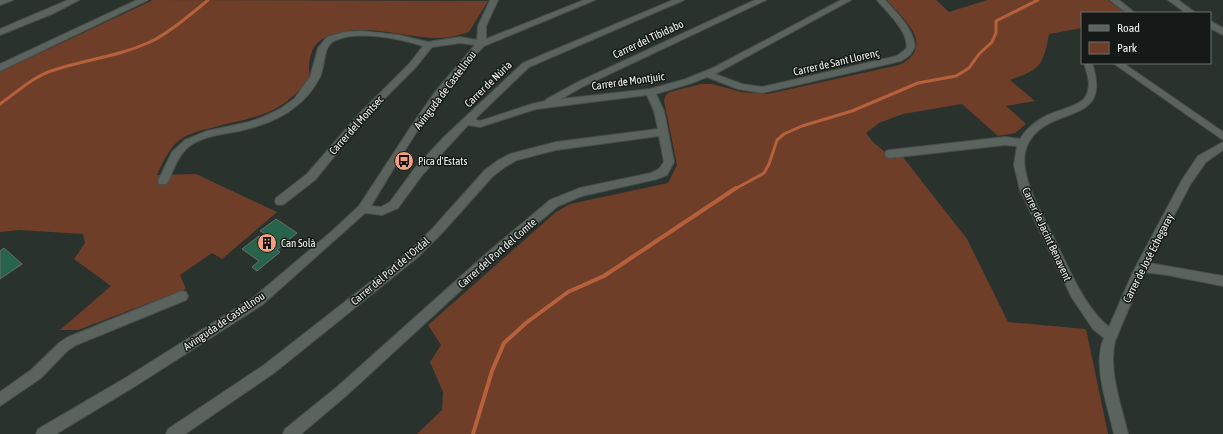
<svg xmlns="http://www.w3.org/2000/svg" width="1223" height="434" viewBox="0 0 1223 434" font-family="'Asap Condensed',sans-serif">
  <rect width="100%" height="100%" fill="#2a322e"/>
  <!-- green -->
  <path fill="#6e3e29" d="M153,0L488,1L469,32C459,35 449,38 439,38C404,38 369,23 334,34C316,39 310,50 309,67C309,71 310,76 308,79C304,86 298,92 292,97C269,118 239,120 211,128C198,131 185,134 175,144C168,151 161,166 157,175L196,174L277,212L222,259L212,253L180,275L186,289L78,330H60L111,286L74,259L85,243L83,234L20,230L0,232V72Z
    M887,0H936L949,12L987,0H1108L1125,13H1082V28L1049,34C1043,66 1041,69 1010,80L1035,101L1006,106L1026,124L1015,133L998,136L962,104L903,114L879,123L866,133L873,142L891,157L902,156L967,239L1008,322L1086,329L1108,434H417L442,410L443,392L430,362L441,345L428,325L556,212L570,204L668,183L677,165L664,100L666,95L670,92L701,84H712L741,92L768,94L899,65C937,46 904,20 887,0Z"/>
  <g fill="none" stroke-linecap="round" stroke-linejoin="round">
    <!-- stream-far1 -->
    <path stroke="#b7613c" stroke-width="3" d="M0,104C17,92 34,76 54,70C87,59 122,56 154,40C173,30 191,14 208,0
      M735,189L764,173L769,164L777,140L784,134L802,126L852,111L918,83L956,76L969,68L979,54L992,42L996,33V21L1038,0"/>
    <!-- stream -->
    <path stroke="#b7613c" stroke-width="4" d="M473,434L492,371L504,343L526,323L568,292L604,276L736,188"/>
  </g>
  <!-- building -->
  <path fill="#28634b" stroke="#68706c" d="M276,219L297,233L277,250L280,252L257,271L252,267L259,261L242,249L259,236L262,237L266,234L260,231Z
    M4,248L22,264L0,279V251Z"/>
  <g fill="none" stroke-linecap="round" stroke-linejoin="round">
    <defs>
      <path id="minor" d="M0,0H13L0,5Z
        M68,0H79L52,14L0,35V29Z
        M137,0H148L0,71V64Z
        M490,0H498L486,26V39L584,0H595L484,46C438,92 405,150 371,206L381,207L390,202L415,168L444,137L523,63L673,0H684L529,67L476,118V120L480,121L532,104L545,101L547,99L578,82L755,0H766L584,86L561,99L650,89L686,79L715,67L841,0H851L715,74L742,84L762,87L897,56L906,49C911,34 886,11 877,0H885C897,13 914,29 915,47L910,55L901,61L762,93L738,89L707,77L692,83L656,94L664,111L674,162L667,175L657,179L582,196L558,206L496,258L347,395L301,434H283L285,429L337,387L488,252L550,200L580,188L651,173L659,169L664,162L659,136L556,150L517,160L505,167L493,176L441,234L418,257L274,373L185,434H166L168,429L264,365L410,251L433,228L485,170L497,161L510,154L556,142L658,129L654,111L647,95L536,109L480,127L468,125L423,174L398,208L382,215L365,213L262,305L137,385L56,434H36L38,429L127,377L254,297L331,232L359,206L412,125L435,92L475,45L460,43L432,47L416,67L366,117L315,180L284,204L280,205L276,204L275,201L276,198L307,174L360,113L410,63L423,46C400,39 360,30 336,40C322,45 326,65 320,77C314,88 306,99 295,107C280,119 261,126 243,130C223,135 201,135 186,149C176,159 173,172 167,184H159L158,181L172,152L185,140L207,131L249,122L263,117L280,109L294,99L310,77L318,48L327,37L344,32L362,31L399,35L428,42L460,37L477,40L478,26Z
        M1110,0H1119L1135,13H1126Z
        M1168,0H1178L1196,13H1186Z
        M1210,21L1223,28V35L1210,28Z
        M1084,63H1092C1114,129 1046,102 1027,146C1021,159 1026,178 1031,190C1036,205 1045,220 1052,234C1066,262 1084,308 1109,327L1133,272L1182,180L1198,156L1223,142V150L1206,162L1190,185L1149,263L1223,276V286L1167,275L1144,272L1115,341C1108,371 1121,404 1128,434H1114C1108,406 1092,365 1104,338L1093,329L1072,298L1020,190L1014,165L1017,146L1005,145L890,158L886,157L885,154L886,151L890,150L1005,137L1020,139C1026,129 1037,120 1048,115C1058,110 1081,106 1086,96C1092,86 1087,73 1084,63Z
        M1113,63H1123L1223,132V140Z
        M182,291L186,292L188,296L186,300L76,345L67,351L41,378L0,406V392L31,370L59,343L68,337Z"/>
    </defs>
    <!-- minor casing -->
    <use href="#minor" stroke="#484f4b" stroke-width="2"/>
    <!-- minor -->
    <use href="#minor" fill="#5b635f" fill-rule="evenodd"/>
  </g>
  <!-- icons -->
  <defs>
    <symbol id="bus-disc" viewBox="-11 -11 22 22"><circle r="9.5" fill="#f2a07f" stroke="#151917"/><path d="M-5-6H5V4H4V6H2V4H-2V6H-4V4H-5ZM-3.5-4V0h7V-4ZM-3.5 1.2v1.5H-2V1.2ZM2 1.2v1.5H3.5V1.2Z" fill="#111"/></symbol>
    <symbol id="building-disc" viewBox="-11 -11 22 22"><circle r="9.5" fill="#f2a07f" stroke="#151917"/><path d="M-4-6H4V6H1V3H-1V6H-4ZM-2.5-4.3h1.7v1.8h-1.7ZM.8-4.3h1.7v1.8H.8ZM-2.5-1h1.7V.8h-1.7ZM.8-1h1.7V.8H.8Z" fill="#111"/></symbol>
  </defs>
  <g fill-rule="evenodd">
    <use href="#bus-disc" x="393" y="150" width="22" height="22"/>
    <use href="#building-disc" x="256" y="232" width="22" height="22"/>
  </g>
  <g text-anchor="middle" stroke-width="3" stroke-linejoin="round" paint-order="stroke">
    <!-- street labels -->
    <g font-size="11" fill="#f1f6f3" stroke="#151917">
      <text transform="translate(648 39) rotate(-25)" y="4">Carrer del Tibidabo</text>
      <text transform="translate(836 62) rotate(-13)" y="4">Carrer de Sant Llorenç</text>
      <text transform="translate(628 81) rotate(-8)" y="4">Carrer de Montjuic</text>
      <text transform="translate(488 84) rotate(-44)" y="4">Carrer de Núria</text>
      <text transform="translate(445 90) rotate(-53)" y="4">Avinguda de Castellnou</text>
      <text transform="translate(356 125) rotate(-48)" y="4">Carrer del Montsec</text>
      <text transform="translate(1047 234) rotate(65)" y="4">Carrer de Jacint Benavent</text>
      <text transform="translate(497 253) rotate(-41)" y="4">Carrer del Port del Comte</text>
      <text transform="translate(1148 258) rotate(-63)" y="4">Carrer de José Echegaray</text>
      <text transform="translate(390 271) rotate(-40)" y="4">Carrer del Port de l'Ordal</text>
      <text transform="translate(224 321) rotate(-34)" y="4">Avinguda de Castellnou</text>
    </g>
    <!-- poi labels -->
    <g font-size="11" fill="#f1f6f3" stroke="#151917" text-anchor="start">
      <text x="418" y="165">Pica d'Estats</text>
      <text x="281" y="247">Can Solà</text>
    </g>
  </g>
  <!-- legend -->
  <rect x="1081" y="12" width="130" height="52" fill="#151917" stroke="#6d716f"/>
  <rect x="1089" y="25" width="20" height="6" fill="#5b635f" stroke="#6d716f"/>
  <text x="1117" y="32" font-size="12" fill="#f1f6f3">Road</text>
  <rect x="1089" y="42" width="20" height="12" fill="#6e3e29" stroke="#6d716f"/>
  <text x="1117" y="52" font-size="12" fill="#f1f6f3">Park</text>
</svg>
